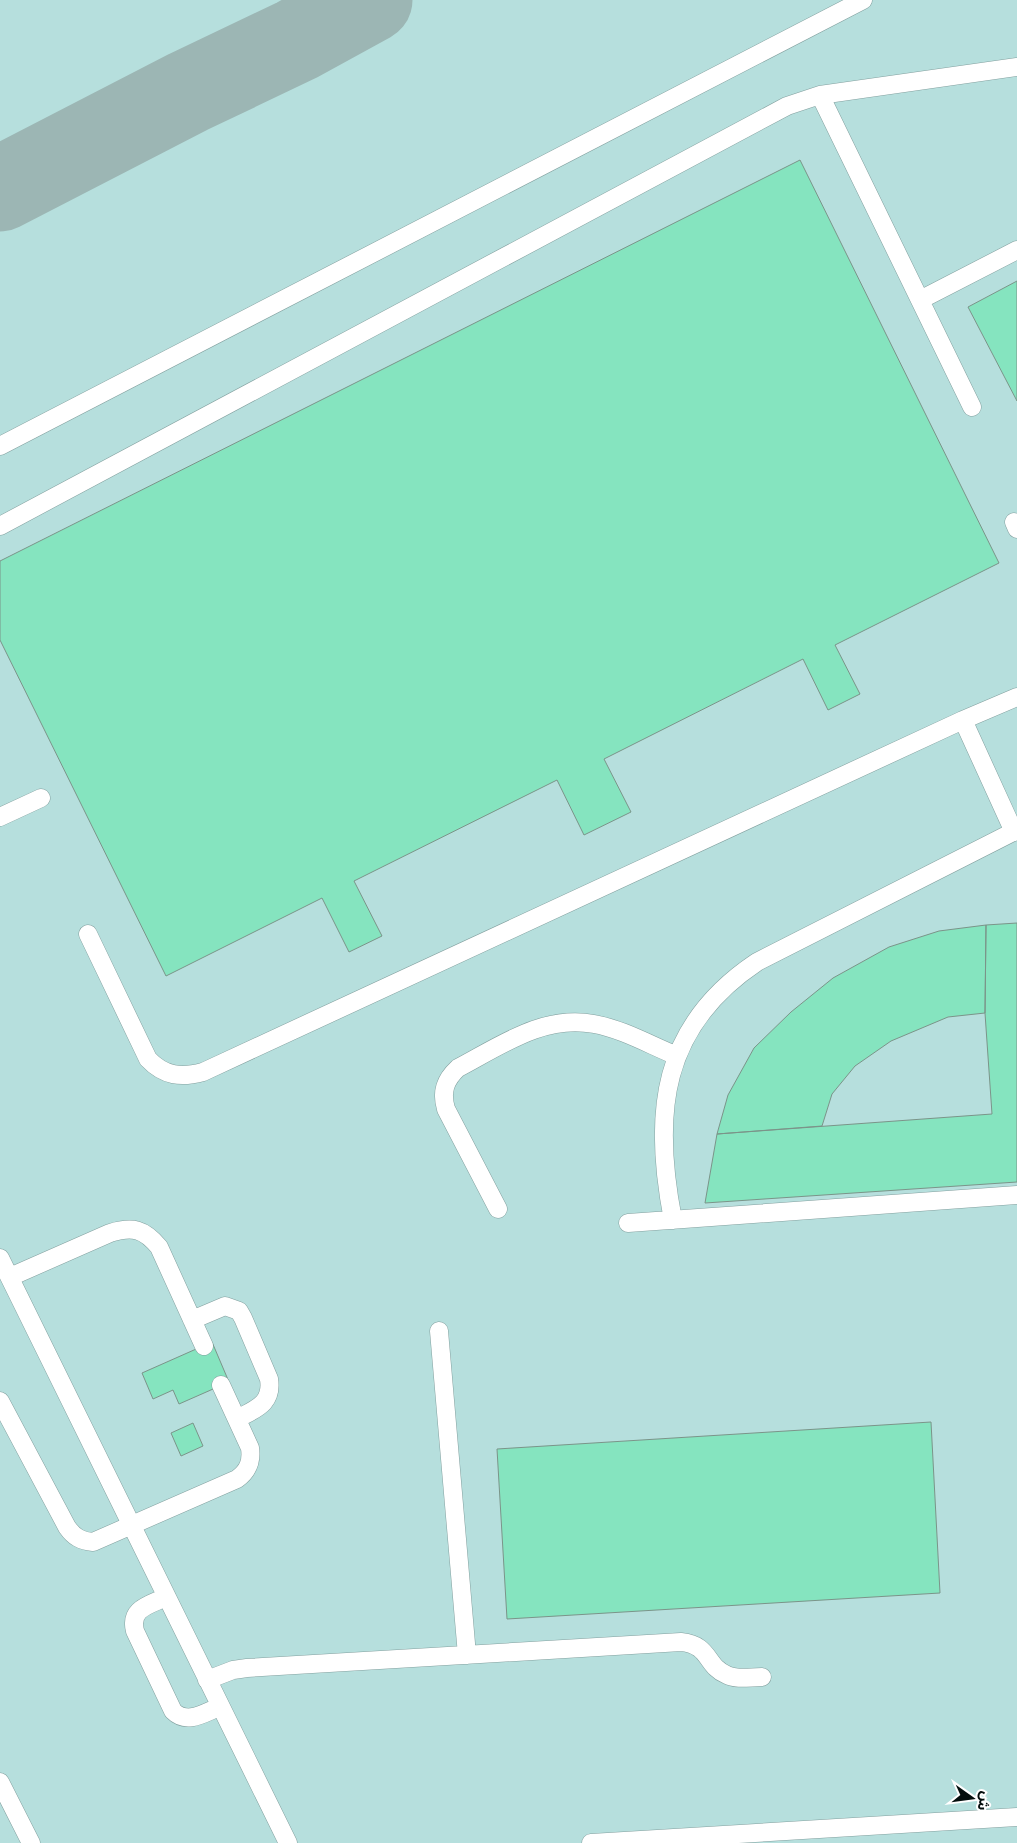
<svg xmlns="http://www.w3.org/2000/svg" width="1017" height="1843" viewBox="0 0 1017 1843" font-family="'PT Sans Narrow','Noto Sans Arabic',sans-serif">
  <rect width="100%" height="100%" fill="#cbeae8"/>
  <!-- built -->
  <path fill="#b6dfdd" d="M0,0H1017V1843H0Z"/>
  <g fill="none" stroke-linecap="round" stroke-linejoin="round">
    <!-- taxiway -->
    <path stroke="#9cb6b4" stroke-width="85" d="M0,189L188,92L297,40L370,0"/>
  </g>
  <!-- building -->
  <path fill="#85e4bf" stroke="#7b9489" d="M800,160L999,563L835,645L860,694L828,710L803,659L604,759L631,812L584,835L557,780L354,881L382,936L349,952L322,898L166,976L0,640V561Z
    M1017,281V401L968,307Z
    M1017,923V1182L705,1203L717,1134L992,1114L985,1013L986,925Z
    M986,925L985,1013L948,1017L891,1041L855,1066L832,1094L822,1126L717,1134L728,1095L754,1048L791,1012L833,978L889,947L939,931Z
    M212,1342L229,1382L179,1404L173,1390L153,1399L142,1373Z
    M931,1422L940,1593L507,1619L497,1449Z
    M193,1423L203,1446L181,1456L171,1433Z"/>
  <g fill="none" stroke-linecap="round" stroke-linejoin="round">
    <defs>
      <path id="lane" d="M820,95L972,407
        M920,300L1017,250
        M0,446L863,0
        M1014,522L1017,529
        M0,526L787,106L820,95L1017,67
        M963,720L1014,832
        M0,817L41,798
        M88,934L148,1059C164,1076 181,1078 203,1072L963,720L1017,697
        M498,1209L446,1109C441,1092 445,1080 458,1068C500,1046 544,1014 594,1024C622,1029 650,1045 677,1056
        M673,1220C652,1113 661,1026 757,962L1017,830
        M628,1223L1017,1195
        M0,1258L288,1843
        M10,1277L110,1233C133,1226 144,1229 159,1247L204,1346
        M192,1320L225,1306L239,1311L243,1318L269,1379C273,1404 255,1409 237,1419
        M439,1331L467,1655
        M0,1401L67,1527C74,1537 81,1541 93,1542L237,1479C248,1471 252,1462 250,1448L221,1385
        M166,1597C150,1605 129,1608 135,1631L173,1711C187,1725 204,1713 219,1707
        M207,1680L233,1670L247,1668L681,1642C711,1645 705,1666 727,1675C737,1680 750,1677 762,1677
        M0,1782L31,1843
        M591,1843L1017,1817"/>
    </defs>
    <!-- lane casing -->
    <use href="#lane" stroke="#83a09f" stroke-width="19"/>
    <!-- lane -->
    <use href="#lane" stroke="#fff" stroke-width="18"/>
  </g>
  <!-- north arrow -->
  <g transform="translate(972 1798) rotate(104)" stroke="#ffffff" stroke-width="4" paint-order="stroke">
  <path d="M0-4L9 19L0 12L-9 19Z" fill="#040e0d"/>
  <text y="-8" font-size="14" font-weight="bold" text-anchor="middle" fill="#040e0d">ش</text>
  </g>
</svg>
